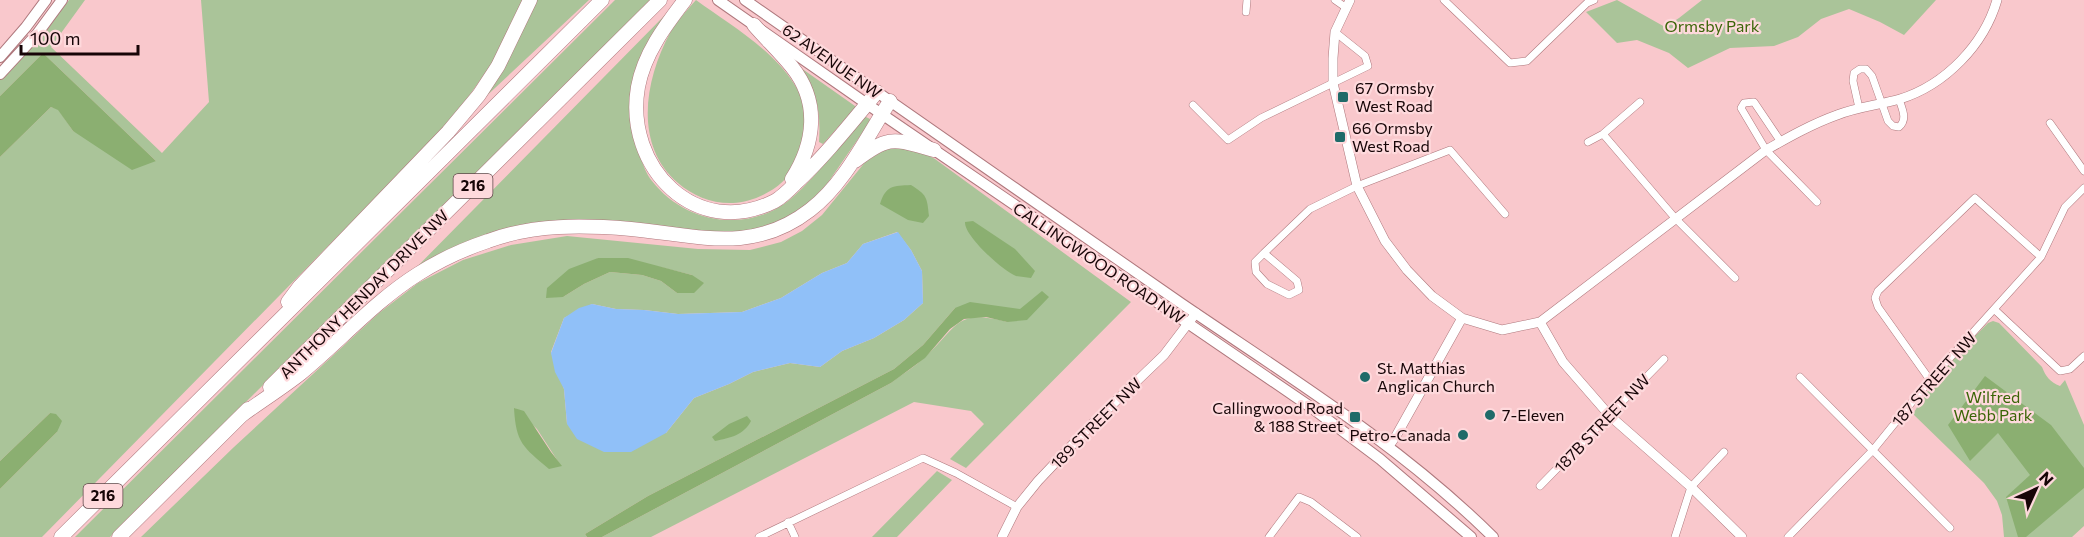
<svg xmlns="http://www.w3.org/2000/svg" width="2084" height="537" viewBox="0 0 2084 537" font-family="Commissioner,sans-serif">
  <rect width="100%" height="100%" fill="#f9c8cc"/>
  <!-- green -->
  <path fill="#aac499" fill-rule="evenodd" d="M69,0H85L51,47L162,153L209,102L201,0H523L495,59L452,120L42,537H0V489L57,432L50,413L0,461V157L51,107L58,109L73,131L156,161L43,53L0,96V80L35,44Z
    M536,0H589L465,116Z
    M615,0H651L110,537H75Z
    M696,0C737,30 810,70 807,129C806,140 799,153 795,164C787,186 756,202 733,203C713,204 693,196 678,183C633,145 645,79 670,33C677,21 687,10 696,0Z
    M1617,0L1665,27L1679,18L1702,0H1936L1904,35L1880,22L1849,9L1821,19L1798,37L1774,46L1730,48L1688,68L1669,53L1637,40L1617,43L1586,12Z
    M666,14C652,46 631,81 630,117C630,129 635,145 640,156C643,164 646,174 652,181C681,218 731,231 774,210C802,197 840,144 862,119L866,117L870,119L869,123L827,184L807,205L783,223L756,232L723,234L550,224L405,279Z
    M801,68L855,106V108L823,144L819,142C821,111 817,95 801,68Z
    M906,147L922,152L935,159L1131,302L966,468L950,459L984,424L971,411L914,402L651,537H602L891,383C902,374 915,367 925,357C958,327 955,308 1007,322L1020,310L955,308L923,345L894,369L648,496L585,534L587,537H141L234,447L379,313L418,283L463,260L511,245L567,236L698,249L750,250L781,242L802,231L822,215L866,161L888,148ZM897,232L911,250L922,271L923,303L904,320L874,338L842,351L820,367L790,363L753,372L729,384L694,398L666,433L567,424L564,389L551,352L564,318L592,304L616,309L644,310L678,314L742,312L781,298L822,273L847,263L863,244ZM598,258L660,267L692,275L677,293L661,281L642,275L610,272L584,284L563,297ZM515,408L537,429L561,466Z
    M1993,321L1999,323L2042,367C2046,377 2050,382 2060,386L2065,380L2084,425V526L2072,537H2004L2002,515L1997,501L1984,483L1913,414C1933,379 1960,351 1988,323Z
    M937,471L952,480L897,537H872Z"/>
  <!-- forest -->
  <path fill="#8baf71" d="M43,53L156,161L132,170L73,131L58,110L51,107L0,157V96Z
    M911,185C927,195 927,197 929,216L923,223L908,220L880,204C886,185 893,186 911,185Z
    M973,221L1015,249L1035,271L1031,278C1026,277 1021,277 1016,276C1003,271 964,236 965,222Z
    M598,258H628L692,275L704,283L694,293H677L661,281L642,275L610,272L584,284L563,297L546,298L547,288L569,269Z
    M1042,291L1049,297L1027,320L1007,322L986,317L964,319L950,329L925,358L891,383L602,537H587L585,534L648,496L894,369L923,345L955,308L970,302L1020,309Z
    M1985,376L2051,425L2084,468V488L2026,537H2018L2006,497L2030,475L1998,433L1970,461L1948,425Z
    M514,408L524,411L551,452L562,466L549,469C523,447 516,443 514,408Z
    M50,413L56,414L62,421L57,432L0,489V461Z
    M747,416L751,421C744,435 730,438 715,441L712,437L729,424Z"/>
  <!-- water -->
  <path fill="#90c0f8" d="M898,232L911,250L922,271L923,303L904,320L874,338L842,351L820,367L790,363L753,372L729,384L694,398L666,433L631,452H604L577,439L567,424L564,389L555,372L551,353L564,318L579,308L592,304L616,309L644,310L678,314L742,312L781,298L822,273L847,263L863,244Z"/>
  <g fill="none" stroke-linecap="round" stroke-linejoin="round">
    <defs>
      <path id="minor" d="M1335,0L1345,7
        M1444,0L1510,63L1527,61L1587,3L1594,0
        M1246,12L1247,0
        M1193,105L1228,140L1261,118L1368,66L1365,56L1335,32
        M1859,108L1853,81L1854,73L1860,69H1866L1872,76L1888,121L1893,126L1899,127C1908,119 1902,109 1899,99
        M2050,123L2084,171
        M1603,134L1675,218L1735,278
        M1588,142L1603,134L1640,102
        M1781,142L1754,102L1744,103L1741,108L1766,150L1817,202
        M1264,253L1255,262L1256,272L1267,284L1289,295L1299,290L1297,281L1264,253L1310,209L1357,186L1450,150L1505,214
        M1995,310L2060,371L2070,369L2084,356
        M1800,377L1950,528
        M1930,380L1878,307L1875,298L1878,291L1975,198L2041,257
        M1540,486L1664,359
        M788,522L795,537
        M759,537L923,458L956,473L1017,507
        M1269,537L1299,497L1311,502L1357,537
        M1675,537L1691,487L1724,452
        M1788,537L1873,450L1930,380L2041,257L2065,207L2084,188"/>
      <path id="tertiary" d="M1350,0L1335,32L1333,58V83L1357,186L1385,241L1407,270L1432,296L1462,318L1502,330L1540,322L1766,150C1789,137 1812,124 1837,115C1857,107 1879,105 1900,99C1945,85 1984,45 1997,0
        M1540,322L1563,362L1610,416L1691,487L1742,537
        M1389,446L1396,436L1462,318
        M1002,537L1017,507L1038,481L1093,423L1164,355L1196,313"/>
      <path id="secondary" d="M718,0L867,104L1312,408L1380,459L1471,537
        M745,0C891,102 1036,203 1182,304C1289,377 1400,445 1493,537
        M0,57L26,27L46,0
        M0,74L37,34L62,0"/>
      <path id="motorway" d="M685,0C665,26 644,54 638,87C624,167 696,241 775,201C782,197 789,190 795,184C825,156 851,123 877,92
        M754,25C766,39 780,52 792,67C820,102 815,143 792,179
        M855,161C890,134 894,139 934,150
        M288,302L300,286L448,132L479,95L498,66L530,0
        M270,387L660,0
        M242,415C261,401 282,388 301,373C340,341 375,301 418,274C440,260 464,249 488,241C534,224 583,225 631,229C697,235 752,255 810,210C845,183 866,138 890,101
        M61,537L602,0
        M119,537L248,409"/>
    </defs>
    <!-- minor casing -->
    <use href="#minor" stroke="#af787d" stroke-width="8"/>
    <!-- tertiary casing -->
    <use href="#tertiary" stroke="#af787d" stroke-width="10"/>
    <!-- secondary casing -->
    <use href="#secondary" stroke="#af787d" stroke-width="12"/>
    <!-- motorway casing -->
    <use href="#motorway" stroke="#af787d" stroke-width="15"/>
    <!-- minor -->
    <use href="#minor" stroke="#fff" stroke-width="7"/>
    <!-- tertiary -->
    <use href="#tertiary" stroke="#fff" stroke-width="9"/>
    <!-- secondary -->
    <use href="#secondary" stroke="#fff" stroke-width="10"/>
    <!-- motorway -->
    <use href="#motorway" stroke="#fff" stroke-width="14"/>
  </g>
  <!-- markers -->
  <g fill="#1f6b69" stroke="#fed9dc" stroke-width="2">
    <rect x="1337" y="91" width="12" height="12" rx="3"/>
    <rect x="1334" y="131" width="12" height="12" rx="3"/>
    <circle cx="1365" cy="377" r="6"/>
    <circle cx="1490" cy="415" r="6"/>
    <rect x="1349" y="411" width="12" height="12" rx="3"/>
    <circle cx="1463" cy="435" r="6"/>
  </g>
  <g text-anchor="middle" stroke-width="4.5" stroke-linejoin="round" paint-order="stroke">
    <!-- shield labels -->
    <g fill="#fed9dc" stroke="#5c4547" stroke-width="1.5">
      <rect x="453.5" y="174" width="39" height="24" rx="4.5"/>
      <rect x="83.5" y="484" width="39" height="24" rx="4.5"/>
    </g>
    <g font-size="15" font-weight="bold" fill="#170507">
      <text x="473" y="191">216</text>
      <text x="103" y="501">216</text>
    </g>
    <!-- park labels -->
    <g font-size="16" fill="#3a6507" stroke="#fed9dc">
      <text x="1712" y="32">Ormsby Park</text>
      <text x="1993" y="403">Wilfred<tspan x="1993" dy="18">Webb Park</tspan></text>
    </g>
    <!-- street labels -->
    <g font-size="16" fill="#170507" stroke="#fed9dc">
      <text transform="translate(832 61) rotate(35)" y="6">62 AVENUE NW</text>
      <text transform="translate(1099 263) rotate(34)" y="6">CALLINGWOOD ROAD NW</text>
      <text transform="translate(364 294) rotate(-45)" y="6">ANTHONY HENDAY DRIVE NW</text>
      <text transform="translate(1934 379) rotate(-49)" y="6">187 STREET NW</text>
      <text transform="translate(1096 423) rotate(-45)" y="6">189 STREET NW</text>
      <text transform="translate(1602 423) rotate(-46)" y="6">187B STREET NW</text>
    </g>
    <!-- poi labels -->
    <g font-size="16" fill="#170507" stroke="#fed9dc" text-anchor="start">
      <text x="1355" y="94">67 Ormsby<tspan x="1355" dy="18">West Road</tspan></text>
      <text x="1352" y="134">66 Ormsby<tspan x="1352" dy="18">West Road</tspan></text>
      <text x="1377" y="374">St. Matthias<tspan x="1377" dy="18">Anglican Church</tspan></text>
      <text x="1343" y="414" text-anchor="end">Callingwood Road<tspan x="1343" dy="18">&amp; 188 Street</tspan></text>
      <text x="1502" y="421">7-Eleven</text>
      <text x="1451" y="441" text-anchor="end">Petro-Canada</text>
    </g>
  </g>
  <!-- north arrow -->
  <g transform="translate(2036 489) rotate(45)" stroke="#fed9dc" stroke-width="4.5" paint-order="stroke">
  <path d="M0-4.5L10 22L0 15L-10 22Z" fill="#170507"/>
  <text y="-9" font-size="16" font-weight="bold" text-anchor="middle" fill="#170507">N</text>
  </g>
  <!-- scale -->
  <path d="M21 45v9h117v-9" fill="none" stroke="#170507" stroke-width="3"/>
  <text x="30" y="45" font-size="18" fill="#170507" stroke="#fed9dc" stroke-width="4.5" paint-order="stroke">100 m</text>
</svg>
